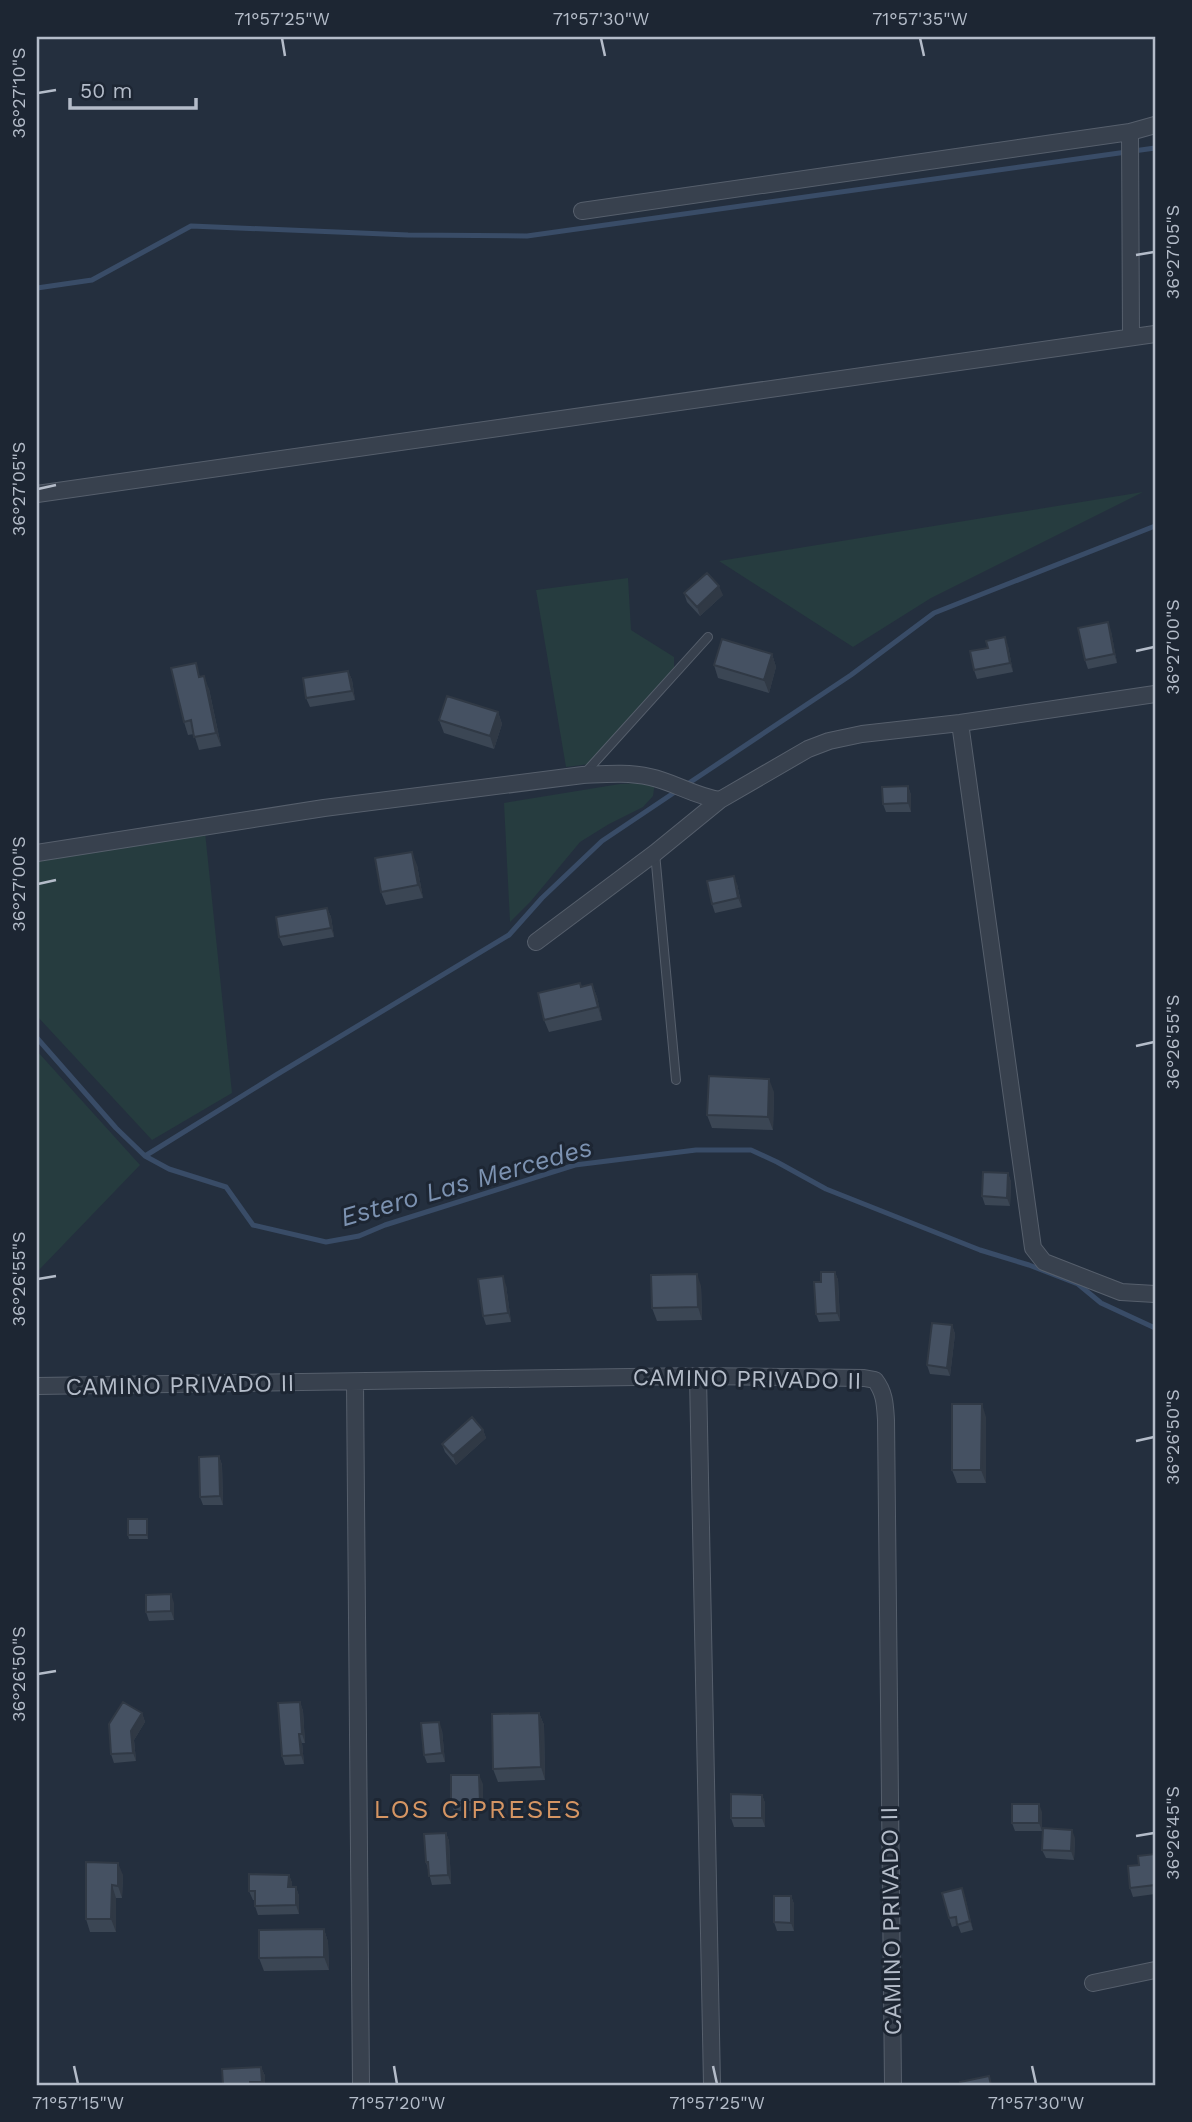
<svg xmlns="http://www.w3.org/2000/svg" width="1192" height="2122" viewBox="0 0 1192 2122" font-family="'Work Sans',sans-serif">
  <rect width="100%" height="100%" fill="#242f3e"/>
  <!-- green -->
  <path fill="#263c3f" d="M1143,492L931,598L853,647L719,561Z
    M628,578L631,630L674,657V681L598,763L566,767L536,590Z
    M655,782L653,796L643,807L609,824L580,842L531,901L510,922L504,803L620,784Z
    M205,832L232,1093L152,1140L37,1016V855Z
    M37,1051L140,1165L37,1272Z"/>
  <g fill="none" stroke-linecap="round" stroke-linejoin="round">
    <!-- stream -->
    <path stroke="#394c67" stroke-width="5" d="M37,288L92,280L191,226L408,235L527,236L1155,148
      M686,785L851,675L934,613L1155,526
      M37,1038L116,1128L145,1156L169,1169L226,1187L253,1225L326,1242L359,1236L385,1225L575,1165L696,1150H751L777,1162L826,1189L980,1250L1029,1265L1078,1284L1101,1303L1155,1328
      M145,1156L276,1075L509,935L542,898L602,841L678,790"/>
    <defs>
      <path id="service" d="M585,773L708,637
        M655,853L676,1080"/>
      <path id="minor" d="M1130,132L1131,337
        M582,211L1130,132L1155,125
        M37,494L1155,334
        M960,723L1033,1248L1044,1262L1121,1292L1155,1294
        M37,853L324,808L583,775C606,774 628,772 650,777C674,782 694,796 720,800L808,749L829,741L862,734L960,723L1155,694
        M536,942L655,853L720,800
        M698,1376L712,2085
        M355,1383L361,2085
        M37,1386L698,1376L864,1378L875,1380C885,1393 885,1405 886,1420L893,2085
        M1093,1983L1155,1970"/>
    </defs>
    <!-- service casing -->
    <use href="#service" stroke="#565f6c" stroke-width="10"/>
    <!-- minor casing -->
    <use href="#minor" stroke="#565f6c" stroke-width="18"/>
    <!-- service -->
    <use href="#service" stroke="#38414e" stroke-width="8"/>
    <!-- minor -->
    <use href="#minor" stroke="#38414e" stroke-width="16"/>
  </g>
  <!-- wall -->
  <path fill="#3b4654" d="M684,593L723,595L700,616L687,602Z
    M1111,631L1117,663L1088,669L1085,660Z
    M1008,646L1013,672L977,679L974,670Z
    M772,654L776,667L769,693L718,678L714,665Z
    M348,671L352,680L355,700L310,707L306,698Z
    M201,676L209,689L221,746L199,750L194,734L188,735L184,722Z
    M498,712L502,724L494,749L444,733L439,720Z
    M908,786L911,795V812H886L883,804Z
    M417,865L423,898L386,905L381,892Z
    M737,884L742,907L715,913L712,904Z
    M327,908L331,917L334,937L283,946L279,937Z
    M592,984L597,997L602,1020L549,1032L544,1020L581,987Z
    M774,1092L773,1130L712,1128L707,1115Z
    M1008,1173L1011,1182L1010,1206L985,1205L982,1196Z
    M835,1272L838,1280L840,1321L819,1322L816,1314Z
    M506,1285L511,1322L486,1325L483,1316Z
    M701,1286L702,1320L657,1321L652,1308Z
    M952,1325L955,1334L950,1376L930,1374L927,1365Z
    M986,1417V1483H957L952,1470Z
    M483,1430L486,1438L456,1465L445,1452L442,1444Z
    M219,1456L222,1465L223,1505H203L200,1497Z
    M147,1519L148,1523V1539H129L128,1535Z
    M174,1603V1620L149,1621L146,1612Z
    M300,1702L303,1711L305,1743H302L304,1764L285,1765L282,1756Z
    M142,1713L145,1722L134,1740L136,1761L114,1763L111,1754Z
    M539,1713L544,1725L545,1780L498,1782L493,1769Z
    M442,1730L445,1762L427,1763L424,1755Z
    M483,1784V1811H454L451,1802Z
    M762,1795L765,1803V1827H734L731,1818Z
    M1042,1812V1831H1015L1012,1823Z
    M446,1833L449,1841L451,1884L432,1885L426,1862Z
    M1075,1838L1074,1860L1046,1858L1042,1850Z
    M1155,1854V1894L1133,1897L1130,1888L1139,1865Z
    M86,1862L123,1875L122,1898H116V1932H90L86,1919Z
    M289,1875L292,1883V1887H296L299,1896V1914L258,1915L255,1906V1900H253L249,1891Z
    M962,1888L973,1930L961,1933L958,1925L952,1927L949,1918Z
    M791,1896L794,1904V1931H777L774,1922Z
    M324,1929L328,1942L329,1970L264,1971L259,1958Z
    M261,2067L265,2076V2085H223Z"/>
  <!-- shaded-wall -->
  <path fill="#303945" d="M719,586L723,595L700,616L697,607Z
    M1108,622L1111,631L1117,663L1114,654Z
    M1005,637L1008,646L1013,672L1010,663Z
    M772,654L776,667L769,693L764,680Z
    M348,671L352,680L355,700L352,691Z
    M204,676L209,689L221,746L216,733Z
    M498,712L502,724L494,749L490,736Z
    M908,786L911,795V812L908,803Z
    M412,852L417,865L423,898L418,885Z
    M734,876L737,884L742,907L738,898Z
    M327,908L331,917L334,937L331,928Z
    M592,984L597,997L602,1020L598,1007Z
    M769,1079L774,1092L773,1130L768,1117Z
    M1008,1173L1011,1182L1010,1206L1007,1198Z
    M835,1272L838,1280L840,1321L837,1313Z
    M697,1274L701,1286L702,1320L698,1307Z
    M503,1276L506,1285L511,1322L508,1313Z
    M952,1325L955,1334L950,1376L947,1368Z
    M982,1404L986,1417V1483L981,1470Z
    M483,1430L486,1438L456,1465L453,1456Z
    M219,1456L222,1465L223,1505L220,1496Z
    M147,1519L148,1523V1539L147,1535Z
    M171,1594L174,1603V1620L171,1611Z
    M300,1702L303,1711L305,1743L302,1734Z
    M142,1713L145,1722L134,1740L136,1761L133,1753L131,1731Z
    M539,1713L544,1725L545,1780L541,1767Z
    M439,1722L442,1730L445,1762L442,1753Z
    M299,1734L302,1743L304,1764L301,1755Z
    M479,1775L483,1784V1811L480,1802Z
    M762,1795L765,1803V1827L762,1818Z
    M1039,1804L1042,1812V1831L1039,1823Z
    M1072,1830L1075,1838L1074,1860L1071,1851Z
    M446,1833L449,1841L451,1884L448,1875Z
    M118,1863L123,1875L122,1898L118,1886Z
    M289,1875L292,1883V1895L288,1887Z
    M112,1885L116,1898V1932L111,1919Z
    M296,1887L299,1896V1914L296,1905Z
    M962,1888L965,1896L973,1930L970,1921Z
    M791,1896L794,1904V1931L791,1923Z
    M324,1929L328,1942L329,1970L324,1957Z
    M261,2067L265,2076V2085H264L262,2082Z"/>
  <!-- building -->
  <path fill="#455162" stroke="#303945" stroke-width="2" d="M707,573L719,586L697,607L684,593Z
    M1108,622L1114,654L1085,660L1078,628Z
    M1005,637L1010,663L974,670L970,651L988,648L986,641Z
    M722,639L772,654L764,680L714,665Z
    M196,663L199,677L204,676L216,733L194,737L191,720L184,722L171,668Z
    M348,671L352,691L306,698L303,678Z
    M447,696L498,712L490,736L439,720Z
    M908,786V803L883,804L882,787Z
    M412,852L418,885L381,892L375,858Z
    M734,876L738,898L712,904L707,881Z
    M327,908L331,928L279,937L276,917Z
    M580,983L581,987L592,984L598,1007L544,1020L538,993Z
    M709,1076L769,1079L768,1117L707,1115Z
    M983,1172L1008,1173L1007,1198L982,1196Z
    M821,1272H835L837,1313L816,1314L814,1282H821Z
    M697,1274L698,1307L652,1308L651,1275Z
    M503,1276L508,1313L483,1316L478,1279Z
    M932,1323L952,1325L947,1368L927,1365Z
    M952,1404H982L981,1470H952Z
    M472,1417L483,1430L453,1456L442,1444Z
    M219,1456L220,1496L200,1497L199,1457Z
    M128,1519H147V1535H128Z
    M171,1594V1611L146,1612V1595Z
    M123,1702L142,1713L131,1731L133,1753L111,1754L109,1724Z
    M300,1702L302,1734H299L301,1755L282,1756L278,1703Z
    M539,1713L541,1767L493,1769L492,1714Z
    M439,1722L442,1753L424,1755L421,1723Z
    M451,1775H479L480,1802H451Z
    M731,1794L762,1795V1818H731Z
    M1012,1804H1039V1823H1012Z
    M1043,1828L1072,1830L1071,1851L1042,1850Z
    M446,1833L448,1875L429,1876L428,1862H426L424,1834Z
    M1155,1854V1885L1130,1888L1128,1866L1139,1865L1138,1856Z
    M86,1862L118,1863V1886L112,1885L111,1919H86Z
    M249,1874L289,1875L288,1887H296V1905L255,1906V1891H249Z
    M962,1888L970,1921L957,1925L956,1917L949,1918L942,1893Z
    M774,1896H791V1923L774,1922Z
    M324,1929V1957L259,1958V1930Z
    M261,2067L262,2082H250V2085H223L222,2069Z
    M989,2076L991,2085H961L960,2082Z"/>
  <!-- ticks -->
  <path fill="none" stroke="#b4bcc9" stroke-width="2.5" d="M282,38L285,56M601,38L605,56M920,38L924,56M38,93L56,90M1136,255L1154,252M38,489L56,485M1136,651L1154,647M38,884L56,880M1136,1046L1154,1042M38,1279L56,1276M1136,1441L1154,1437M38,1674L56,1671M1136,1836L1154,1833M74,2066L78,2084M394,2066L397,2084M713,2066L717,2084M1032,2066L1036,2084"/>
  <g text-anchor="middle" stroke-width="6" stroke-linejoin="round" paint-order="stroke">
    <!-- street labels -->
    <g font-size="24" fill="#b4bcc9" stroke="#1d2633">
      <text transform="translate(747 1379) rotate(1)" y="8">CAMINO PRIVADO II</text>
      <text transform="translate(180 1385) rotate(-1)" y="8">CAMINO PRIVADO II</text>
      <text transform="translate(891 1921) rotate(-91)" y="8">CAMINO PRIVADO II</text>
    </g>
    <!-- water labels -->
    <g font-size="26" font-style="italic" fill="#7c92b1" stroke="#1d2633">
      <text transform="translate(466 1182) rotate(-16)" y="9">Estero Las Mercedes</text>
    </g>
    <!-- neighbourhood labels -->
    <g font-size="26" letter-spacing="2" fill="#d59563" stroke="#1d2633">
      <text x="478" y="1818">LOS CIPRESES</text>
    </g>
  </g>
  <!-- border -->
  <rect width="1192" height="2122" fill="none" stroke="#1d2633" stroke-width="77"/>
  <!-- scale -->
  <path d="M70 98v10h126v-10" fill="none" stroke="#b4bcc9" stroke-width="3.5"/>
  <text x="80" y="98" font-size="21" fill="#b4bcc9" stroke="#1d2633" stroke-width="5" paint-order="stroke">50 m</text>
  <rect x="38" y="38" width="1116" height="2046" fill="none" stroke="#b4bcc9" stroke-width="2.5"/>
  <g font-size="18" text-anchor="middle" fill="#b4bcc9">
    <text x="282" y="25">71°57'25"W</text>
    <text x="601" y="25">71°57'30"W</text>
    <text x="920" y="25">71°57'35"W</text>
    <text transform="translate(19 93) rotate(-90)" y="6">36°27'10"S</text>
    <text transform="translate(1173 252) rotate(-90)" y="6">36°27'05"S</text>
    <text transform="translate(19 489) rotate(-90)" y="6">36°27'05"S</text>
    <text transform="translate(1173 647) rotate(-90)" y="6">36°27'00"S</text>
    <text transform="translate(19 884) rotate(-90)" y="6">36°27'00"S</text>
    <text transform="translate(1173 1042) rotate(-90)" y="6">36°26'55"S</text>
    <text transform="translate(19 1279) rotate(-90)" y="6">36°26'55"S</text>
    <text transform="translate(1173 1437) rotate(-90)" y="6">36°26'50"S</text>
    <text transform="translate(19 1674) rotate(-90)" y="6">36°26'50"S</text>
    <text transform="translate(1173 1833) rotate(-90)" y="6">36°26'45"S</text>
    <text x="78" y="2109">71°57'15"W</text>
    <text x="397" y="2109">71°57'20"W</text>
    <text x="717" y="2109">71°57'25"W</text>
    <text x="1036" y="2109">71°57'30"W</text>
  </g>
</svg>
